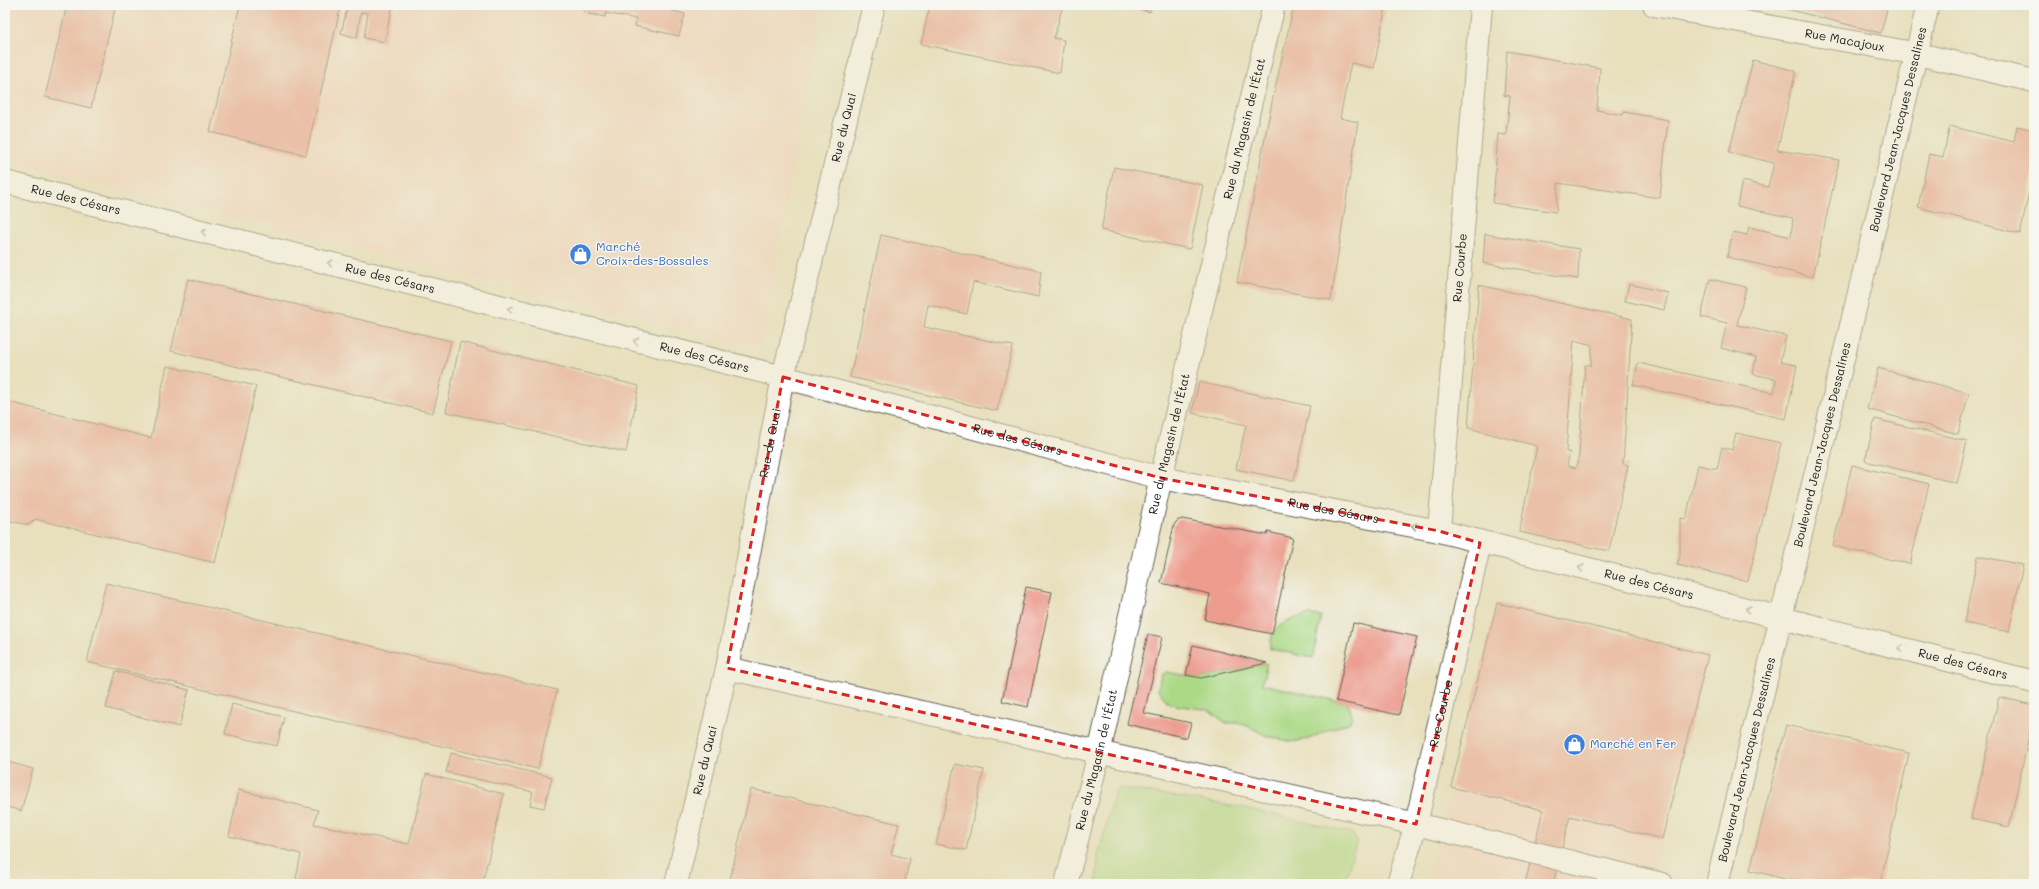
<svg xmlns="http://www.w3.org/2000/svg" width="2039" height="889" viewBox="0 0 2039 889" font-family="Mali,sans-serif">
  <rect width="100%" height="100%" fill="#f6f6f2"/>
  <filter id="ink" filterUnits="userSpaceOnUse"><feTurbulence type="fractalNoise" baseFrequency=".025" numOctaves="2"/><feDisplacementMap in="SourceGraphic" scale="8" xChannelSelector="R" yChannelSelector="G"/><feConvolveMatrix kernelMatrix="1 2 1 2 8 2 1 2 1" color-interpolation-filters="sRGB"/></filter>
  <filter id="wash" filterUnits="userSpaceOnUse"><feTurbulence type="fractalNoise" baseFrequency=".012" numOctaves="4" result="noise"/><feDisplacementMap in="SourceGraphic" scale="16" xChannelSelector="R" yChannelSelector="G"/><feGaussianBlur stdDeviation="0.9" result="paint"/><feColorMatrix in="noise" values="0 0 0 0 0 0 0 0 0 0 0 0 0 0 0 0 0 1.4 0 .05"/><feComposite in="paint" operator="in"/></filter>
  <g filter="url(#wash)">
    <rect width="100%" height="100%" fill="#e8e0bd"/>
    <!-- built -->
    <path fill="#f5d2c2" d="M5,5H822L760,348L5,161Z
      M1497,603L1708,655L1650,884H1428Z"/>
    <!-- green -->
    <path fill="#acd986" stroke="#647a51" d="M1311,615L1321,616L1313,658L1270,649C1270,645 1271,640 1272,636C1277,623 1298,616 1311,615Z
      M1267,663L1262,684L1347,703L1352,717L1349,723L1327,730L1309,739L1291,742L1267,736L1241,723H1226L1209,710L1169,704L1158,690L1161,675L1166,672L1201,678Z
      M1122,788L1245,808L1352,833L1357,841L1344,884H1096L1098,857L1115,791Z"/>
    <g id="blocks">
      <!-- building -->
      <path fill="#ed9c8e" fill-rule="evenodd" d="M67,5H116L91,108L45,97Z
        M240,5H341L306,155L210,132Z
        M348,5H393L384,42L364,38L368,13L361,12L357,38L341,33Z
        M584,5H651L685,14L679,36L635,26L636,19L606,13L605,17L584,13Z
        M930,5H1063L1054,38L1064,40L1060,73L921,44Z
        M1118,5H1152L1150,12Z
        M1294,5H1386L1374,68L1351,63L1340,118L1358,122L1331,300L1237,282L1272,102Z
        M1771,5H1888L1881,33Z
        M1507,51L1600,68L1597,110L1623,115L1624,112L1668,120L1660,198L1558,183L1556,212L1493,203L1498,134L1506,135L1510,96L1504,95Z
        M1753,60L1796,71L1777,150L1839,160L1813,277L1727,257L1733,232L1747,235L1749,227L1791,237L1793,218L1737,206L1742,181L1768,187L1774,163L1729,152Z
        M1950,126L2014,142L2017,126L2034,130V168L2020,234L1918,207L1929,154L1943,157Z
        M1114,167L1203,185L1190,249L1101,230Z
        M1485,234L1579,249L1578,279L1483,263Z
        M881,235L1041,271L1038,297L973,282L967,314L928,305L924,327L1013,346L997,411L850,377Z
        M188,279L451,341L433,413L171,351Z
        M1710,279L1746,287L1737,325L1786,336L1780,362L1797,365L1786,419L1633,385L1638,363L1774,393L1776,379L1753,374L1756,357L1721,348L1727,323L1701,317Z
        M1629,284L1668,293L1664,310L1625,301Z
        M1479,285L1632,319L1623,464L1628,465L1609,551L1519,532L1537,446L1468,428ZM1574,340L1592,345L1591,365H1585L1579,455L1576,468L1567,466L1570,452H1566Z
        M460,342L639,386L626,452L446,412Z
        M167,366L256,386L215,563L35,519L29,525L5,520V401L151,438Z
        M1878,368L1969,393L1958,434L1867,409Z
        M1199,382L1310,406L1294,481L1236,469L1246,425L1192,413Z
        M1875,419L1967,441L1957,483L1865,461Z
        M1736,433L1781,443L1748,581L1677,565L1680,556V518L1686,519L1698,465L1717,469L1722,447L1732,450Z
        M1852,465L1929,484L1910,564L1833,546Z
        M1182,519L1267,535L1268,532L1293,538L1272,634L1205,620L1210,594L1161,583L1174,525L1177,521Z
        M1978,556L2023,565L2009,632L1964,623Z
        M106,583L557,690L538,769L87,662Z
        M1026,587L1052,592L1028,707L1002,701Z
        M1497,603L1708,655L1662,839L1570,816L1553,884H1525L1543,810L1451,787Z
        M1353,623L1417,637L1399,715L1336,701Z
        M1148,634L1162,637L1144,713L1191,723L1187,738L1127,724Z
        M1193,645L1267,663L1201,678L1186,675Z
        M116,671L189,690L179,727L106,708Z
        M1999,697L2034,705V713L2009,827L1971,819Z
        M232,704L284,717L277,746L225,734Z
        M1786,725L1909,753L1880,884H1805L1750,870Z
        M451,753L552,777L544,808L530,805L533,792L446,772Z
        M5,761L33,769L21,811L5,806Z
        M955,764L984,770L966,850L936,844Z
        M426,774L504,794L482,884H295L301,854L229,836L239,790L318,810L314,824L409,844Z
        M751,789L899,824L891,854L910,859L904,884H729Z"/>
    </g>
  </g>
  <g filter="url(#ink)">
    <use href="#blocks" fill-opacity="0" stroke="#636154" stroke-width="1"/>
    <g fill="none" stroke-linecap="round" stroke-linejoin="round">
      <defs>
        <g id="street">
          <path id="s1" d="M1654,5L1918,54L2034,81"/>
          <path id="s2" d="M5,182L783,377L1161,478L1439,531L2034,682"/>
          <path id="s3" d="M1439,531L1481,5"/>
          <path d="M727,668L1416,824L1662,884"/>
          <path id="s4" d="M1066,884L1099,753L1161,478L1274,5"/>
          <path id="s5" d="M1398,884L1416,824L1480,543"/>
        </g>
        <g id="secondary">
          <path id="s6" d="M676,884L727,668L783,377L874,5"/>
        </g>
        <g id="primary">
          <path id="s7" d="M1717,884L1928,5"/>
        </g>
      </defs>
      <!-- street casing -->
      <use href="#street" stroke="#636154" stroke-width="24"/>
      <!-- secondary casing -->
      <use href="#secondary" stroke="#636154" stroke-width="24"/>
      <!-- primary casing -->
      <use href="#primary" stroke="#636154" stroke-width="24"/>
      <!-- street -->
      <use href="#street" stroke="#fff" stroke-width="22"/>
      <!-- secondary -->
      <use href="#secondary" stroke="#fff" stroke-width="22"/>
      <!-- primary -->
      <use href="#primary" stroke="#fff" stroke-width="22"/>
    </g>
    <!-- one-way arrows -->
    <defs><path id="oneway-chevron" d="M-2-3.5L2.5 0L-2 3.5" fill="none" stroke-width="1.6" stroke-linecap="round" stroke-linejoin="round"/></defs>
    <g stroke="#999">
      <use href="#oneway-chevron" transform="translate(204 232) rotate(-166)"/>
      <use href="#oneway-chevron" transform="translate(330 263) rotate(-166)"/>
      <use href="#oneway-chevron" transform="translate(510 309) rotate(-166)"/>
      <use href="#oneway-chevron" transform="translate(636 341) rotate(-166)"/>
      <use href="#oneway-chevron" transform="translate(1414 526) rotate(-169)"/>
      <use href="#oneway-chevron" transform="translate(1581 568) rotate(-166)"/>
      <use href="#oneway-chevron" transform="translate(1748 609) rotate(-166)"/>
      <use href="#oneway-chevron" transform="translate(1901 648) rotate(-166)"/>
    </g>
  </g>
  <!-- marked area -->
  <path d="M0 0H2039V889H0ZM783,377L1161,478L1439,531L1480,543L1416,824L727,668Z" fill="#e8e0bd" fill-opacity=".55" fill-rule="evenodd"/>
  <path fill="none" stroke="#d62828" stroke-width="3" stroke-dasharray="8 5" stroke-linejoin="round" d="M783,377L1161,478L1439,531L1480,543L1416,824L727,668Z"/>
  <!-- icons -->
  <defs>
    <symbol id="shop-disc" viewBox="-11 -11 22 22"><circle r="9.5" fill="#3f7fe0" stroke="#f6f6f2"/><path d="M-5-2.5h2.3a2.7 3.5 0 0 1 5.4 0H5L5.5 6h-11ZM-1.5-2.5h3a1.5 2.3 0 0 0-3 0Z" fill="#fff"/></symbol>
  </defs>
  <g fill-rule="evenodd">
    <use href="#shop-disc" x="568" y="242" width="25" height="25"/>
    <use href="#shop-disc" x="1562" y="732" width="25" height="25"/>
  </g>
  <g text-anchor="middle" stroke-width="3" stroke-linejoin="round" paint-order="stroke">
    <!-- street labels -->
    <g font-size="12" fill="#1c1c1c" stroke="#f6f6f2">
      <text dy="4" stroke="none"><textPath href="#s1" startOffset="194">Rue Macajoux</textPath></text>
      <text dy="4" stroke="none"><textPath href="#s6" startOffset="775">Rue du Quai</textPath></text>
      <text dy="4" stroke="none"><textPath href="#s4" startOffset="776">Rue du Magasin de l'État</textPath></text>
      <text dy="4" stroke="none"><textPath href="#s7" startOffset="776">Boulevard Jean-Jacques Dessalines</textPath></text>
      <text dy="4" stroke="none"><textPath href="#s2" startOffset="73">Rue des Césars</textPath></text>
      <text dy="4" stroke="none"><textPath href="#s3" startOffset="264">Rue Courbe</textPath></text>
      <text dy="4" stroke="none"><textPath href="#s2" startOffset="397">Rue des Césars</textPath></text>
      <text dy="4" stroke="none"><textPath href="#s2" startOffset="721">Rue des Césars</textPath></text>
      <text dy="4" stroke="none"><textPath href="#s2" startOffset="1045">Rue des Césars</textPath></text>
      <text dy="4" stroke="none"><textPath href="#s6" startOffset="451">Rue du Quai</textPath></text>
      <text dy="4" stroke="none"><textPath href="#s4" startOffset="452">Rue du Magasin de l'État</textPath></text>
      <text dy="4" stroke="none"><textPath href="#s7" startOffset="452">Boulevard Jean-Jacques Dessalines</textPath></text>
      <text dy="4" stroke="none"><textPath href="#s2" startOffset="1369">Rue des Césars</textPath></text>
      <text dy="4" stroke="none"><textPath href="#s2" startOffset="1693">Rue des Césars</textPath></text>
      <text dy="4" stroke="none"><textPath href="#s2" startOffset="2017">Rue des Césars</textPath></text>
      <text dy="4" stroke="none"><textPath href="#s5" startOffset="176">Rue Courbe</textPath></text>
      <text dy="4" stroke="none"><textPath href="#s7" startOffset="128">Boulevard Jean-Jacques Dessalines</textPath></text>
      <text dy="4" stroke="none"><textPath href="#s4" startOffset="128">Rue du Magasin de l'État</textPath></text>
      <text dy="4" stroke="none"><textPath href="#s6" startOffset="127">Rue du Quai</textPath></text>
    </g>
    <!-- shop labels -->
    <g font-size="12" fill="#366cbe" stroke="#f6f6f2" text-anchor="start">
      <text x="596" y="251">Marché<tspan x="596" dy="14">Croix-des-Bossales</tspan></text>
      <text x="1590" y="748">Marché en Fer</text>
    </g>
  </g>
  <!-- margin -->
  <rect width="2039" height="889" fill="none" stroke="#f6f6f2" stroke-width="20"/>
</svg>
